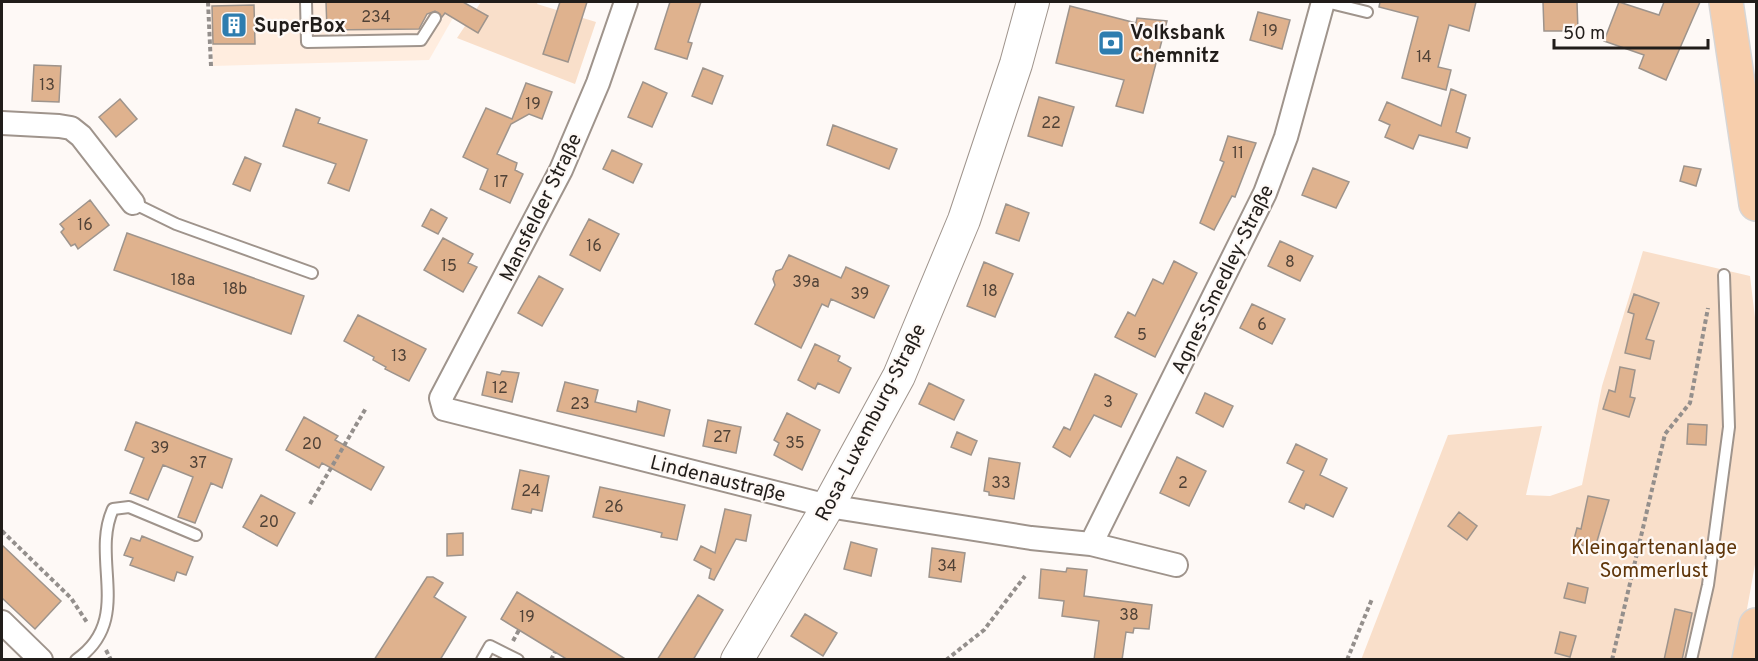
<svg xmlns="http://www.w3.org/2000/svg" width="1758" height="661" viewBox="0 0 1758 661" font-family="Overpass,sans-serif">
  <rect width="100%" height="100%" fill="#fef9f6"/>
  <!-- built -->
  <path fill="#ffeddf" d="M210,2H462L429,60L213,66Z"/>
  <!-- green -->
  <path fill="#f9dfca" d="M481,2H538L537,4L596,22L575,84L457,38Z
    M1643,251L1750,276L1756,326V559L1738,659L1361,660L1448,435L1542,426L1526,495L1550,496L1582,485L1602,386Z"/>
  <!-- building -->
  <path fill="#dfb28e" stroke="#9e948c" stroke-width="1.5" d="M326,2H463L488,16L478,33L445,13L442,17L435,11L427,14L419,29L327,30Z
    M560,2H587L568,62L543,54Z
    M670,2H701L688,42L692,43L687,59L655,49Z
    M1380,2H1476L1469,31L1449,25L1438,67L1451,70L1446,90L1402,78L1418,17L1379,7Z
    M1543,2H1577L1578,31H1544Z
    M1619,2L1659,15L1664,2H1700L1666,80L1639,68L1644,55L1604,41Z
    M254,5L255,44H213L212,6Z
    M1070,6L1136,23L1137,18L1167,21L1143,113L1116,106L1124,80L1056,63Z
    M1258,12L1290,20L1282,49L1250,40Z
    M34,65L61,66L59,102L32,101Z
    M703,68L723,76L712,104L692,96Z
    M643,82L667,93L652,127L628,117Z
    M526,83L552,92L542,119L529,114L511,124L497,154L517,163L515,170L523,174L510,203L480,189L488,169L463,157L486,108L512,119Z
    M1451,89L1466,95L1456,132L1470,138L1467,148L1419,135L1413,149L1385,137L1390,125L1379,120L1387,102L1441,126Z
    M1039,97L1074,107L1062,146L1028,136Z
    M120,99L137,119L116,137L99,117Z
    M296,109L320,118L318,123L367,140L349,191L328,183L336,164L283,146Z
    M833,125L897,149L889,169L827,145Z
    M1228,136L1256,143L1235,197L1232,196L1214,230L1200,223L1224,162L1220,160Z
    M612,150L642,164L633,183L603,169Z
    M245,157L261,164L250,191L233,184Z
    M1684,166L1701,169L1696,186L1680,181Z
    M1313,168L1349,182L1336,208L1302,195Z
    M90,200L109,225L78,249L75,244L71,246L61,232L64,229L60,224Z
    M1006,204L1029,213L1019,241L996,233Z
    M431,209L447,218L438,234L422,226Z
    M589,219L619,234L600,271L570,255Z
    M127,233L304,296L291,334L114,270Z
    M443,238L473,254L468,263L477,267L463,292L424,270Z
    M1280,241L1313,256L1300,281L1268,266Z
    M789,255L841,278L846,267L889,286L874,318L831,299L828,307L822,304L801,348L755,324L775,285L773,279L776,271L782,269Z
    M1174,261L1197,273L1155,357L1115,337L1128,312L1135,316L1153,279L1163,284Z
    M984,262L1013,274L995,317L967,306Z
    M539,276L563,289L542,326L518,313Z
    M1634,294L1659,303L1646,339L1654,341L1650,359L1625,353L1634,314L1628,312Z
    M1252,304L1285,319L1272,344L1240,328Z
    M358,315L426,349L409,381L385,369L386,367L373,360L374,357L344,341Z
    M815,344L840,356L838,361L851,368L839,393L818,383L815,389L798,380Z
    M1620,367L1635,370L1630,397L1635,398L1629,417L1603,409L1609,390L1615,392Z
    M502,371L519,373L512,402L482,395L487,372L500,375Z
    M1095,374L1137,394L1121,427L1094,415L1070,457L1053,447L1064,427L1070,430Z
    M565,382L598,390L595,402L636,412L638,401L670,410L664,436L557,411Z
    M929,383L964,400L954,420L919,404Z
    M1205,393L1233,406L1223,427L1196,413Z
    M787,413L820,430L802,470L774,455L779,443L774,440Z
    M304,417L338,436L335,440L384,467L371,490L322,463L319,468L286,450Z
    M708,420L741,427L736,453L703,446Z
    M136,422L232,459L222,488L211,483L195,523L178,517L193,477L163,465L148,500L130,493L144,458L125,450Z
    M1688,424L1707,425L1706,445L1687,444Z
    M957,432L977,441L971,455L951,447Z
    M1296,444L1327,459L1320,475L1347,488L1333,517L1306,504L1304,509L1289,502L1304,471L1287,463Z
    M1177,457L1206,471L1189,506L1160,493Z
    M989,458L1020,463L1014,499L989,495V492L984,491Z
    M520,470L549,476L542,511L532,509L531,513L512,509Z
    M600,487L685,505L677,540L661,537L662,533L650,530L593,517Z
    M261,495L295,513L277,546L243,527Z
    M1588,496L1609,500L1595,548L1573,543L1577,528L1581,529Z
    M725,509L751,515L746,541L736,539L714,580L709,578L711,569L694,560L701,546L715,553Z
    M1459,512L1477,526L1467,540L1448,526Z
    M463,533V555L447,556V534Z
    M142,536L193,557L186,575L177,572L174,581L130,565L133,558L124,555L131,538L140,541Z
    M851,542L877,549L871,576L844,569Z
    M2,545L61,601L35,629L2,598Z
    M932,548L965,553L961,582L929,577Z
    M1067,568L1087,570L1084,596L1152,605L1149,629L1134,628L1133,633L1126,632L1122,660H1094L1099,621L1062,616L1064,601L1039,598L1041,569L1066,572Z
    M427,577H433L443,583L434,597L466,617L440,660H374Z
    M1568,583L1588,588L1585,603L1564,598Z
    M517,592L590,637L627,660H568L519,630L501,619Z
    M698,595L723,610L693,660H657Z
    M1675,609L1692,613L1682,660H1664Z
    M805,614L837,633L823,656L791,636Z
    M1560,632L1576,636L1570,657L1555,653Z"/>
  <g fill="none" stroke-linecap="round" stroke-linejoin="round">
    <defs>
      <path id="lane" d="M306,2L307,42L421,40L435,18
        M1326,2L1367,12
        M133,203L176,224L312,273
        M76,660C134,620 90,559 113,509L129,507L196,535
        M482,660L490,646L518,660
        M1691,660L1708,585L1729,427L1724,275"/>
      <path id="street" d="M626,2L598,83L561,170L441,398L444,409L828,506L1031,538L1091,544L1176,565
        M2,123L59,126L71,128L81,136L133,203
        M1091,544L1265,193L1286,137L1323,2
        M2,622L41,660"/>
      <path id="secondary" d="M737,660L828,506L899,376L964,220L1016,64L1033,2"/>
      <path id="primary" d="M1726,2L1756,204
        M1749,660L1756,625"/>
    </defs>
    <!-- lane casing -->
    <use href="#lane" stroke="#9f948c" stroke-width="14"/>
    <!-- street casing -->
    <use href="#street" stroke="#9f948c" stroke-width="26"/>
    <!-- secondary casing -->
    <use href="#secondary" stroke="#9f948c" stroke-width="34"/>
    <!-- primary casing -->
    <use href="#primary" stroke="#d7d6d6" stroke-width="36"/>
    <!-- path -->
    <path stroke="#948f8c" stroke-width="4" stroke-dasharray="4.5 3" stroke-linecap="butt" d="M208,2L211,66
      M310,504L366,408
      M2,531L71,598L88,624
      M513,641L519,630
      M106,650L111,660
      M551,660L555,652
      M946,660L984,630L1025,576
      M1347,660L1372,599
      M1612,660L1665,434L1690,403L1708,308"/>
    <!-- lane -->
    <use href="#lane" stroke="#fff" stroke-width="10"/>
    <!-- street -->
    <use href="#street" stroke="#fff" stroke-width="22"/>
    <!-- secondary -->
    <use href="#secondary" stroke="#fff" stroke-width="32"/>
    <!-- primary -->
    <use href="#primary" stroke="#f7ceac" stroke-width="33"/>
  </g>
  <!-- icons -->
  <defs>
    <symbol id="building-square" viewBox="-11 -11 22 22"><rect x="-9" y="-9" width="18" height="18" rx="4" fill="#2e7daf" stroke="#fef9f6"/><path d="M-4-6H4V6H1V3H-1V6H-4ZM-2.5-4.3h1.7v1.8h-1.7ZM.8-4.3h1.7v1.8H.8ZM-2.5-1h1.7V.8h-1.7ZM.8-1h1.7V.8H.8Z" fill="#fff"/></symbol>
    <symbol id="bank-square" viewBox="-11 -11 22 22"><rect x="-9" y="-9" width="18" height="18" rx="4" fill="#2e7daf" stroke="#fef9f6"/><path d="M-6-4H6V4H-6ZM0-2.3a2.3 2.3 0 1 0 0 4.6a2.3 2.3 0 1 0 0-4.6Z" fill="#fff"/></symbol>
  </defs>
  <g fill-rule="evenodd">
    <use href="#building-square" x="219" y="10" width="30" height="30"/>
    <use href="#bank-square" x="1096" y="28" width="30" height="30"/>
  </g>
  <g text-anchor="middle" stroke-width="4.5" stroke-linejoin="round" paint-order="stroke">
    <!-- number labels -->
    <g font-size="16" fill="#504237">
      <text x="376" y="22">234</text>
      <text x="1270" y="36">19</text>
      <text x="1424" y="62">14</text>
      <text x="47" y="90">13</text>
      <text x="533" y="109">19</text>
      <text x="1051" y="128">22</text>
      <text x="1238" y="158">11</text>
      <text x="501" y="187">17</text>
      <text x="85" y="230">16</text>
      <text x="594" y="251">16</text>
      <text x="1290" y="267">8</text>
      <text x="449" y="271">15</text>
      <text x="183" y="285">18a</text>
      <text x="806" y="287">39a</text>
      <text x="235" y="294">18b</text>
      <text x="990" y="296">18</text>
      <text x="860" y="299">39</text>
      <text x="1262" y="330">6</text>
      <text x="1142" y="340">5</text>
      <text x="399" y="361">13</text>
      <text x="500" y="393">12</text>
      <text x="1108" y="407">3</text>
      <text x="580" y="409">23</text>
      <text x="722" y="442">27</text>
      <text x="795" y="448">35</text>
      <text x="312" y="449">20</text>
      <text x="160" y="453">39</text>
      <text x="198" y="468">37</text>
      <text x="1001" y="488">33</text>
      <text x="1183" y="488">2</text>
      <text x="531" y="496">24</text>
      <text x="614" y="512">26</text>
      <text x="269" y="527">20</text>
      <text x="947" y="571">34</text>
      <text x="1129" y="620">38</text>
      <text x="527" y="622">19</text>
    </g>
    <!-- poi labels -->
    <g font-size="20" font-weight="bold" fill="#211d1a" stroke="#fef9f6" text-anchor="start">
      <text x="254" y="32">SuperBox</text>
      <text x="1130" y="39">Volksbank<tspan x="1130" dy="23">Chemnitz</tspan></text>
    </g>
    <!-- street labels -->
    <g font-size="20" fill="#211d1a" stroke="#fef9f6">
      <text transform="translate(540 207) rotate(-64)" y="7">Mansfelder Straße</text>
      <text transform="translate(1222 279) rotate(-64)" y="7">Agnes-Smedley-Straße</text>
      <text transform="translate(870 422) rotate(-63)" y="7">Rosa-Luxemburg-Straße</text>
      <text transform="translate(718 478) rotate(14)" y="7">Lindenaustraße</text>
    </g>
    <!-- park labels -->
    <g font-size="20" fill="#5f3509" stroke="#fef9f6">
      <text x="1654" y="554">Kleingartenanlage<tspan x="1654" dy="23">Sommerlust</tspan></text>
    </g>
  </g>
  <!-- border -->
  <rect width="1758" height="661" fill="none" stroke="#211d1a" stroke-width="6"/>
  <!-- scale -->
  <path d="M1554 39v9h154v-9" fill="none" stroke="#211d1a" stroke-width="3"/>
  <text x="1563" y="39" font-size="18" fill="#211d1a" stroke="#fef9f6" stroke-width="4.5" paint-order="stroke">50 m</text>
</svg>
